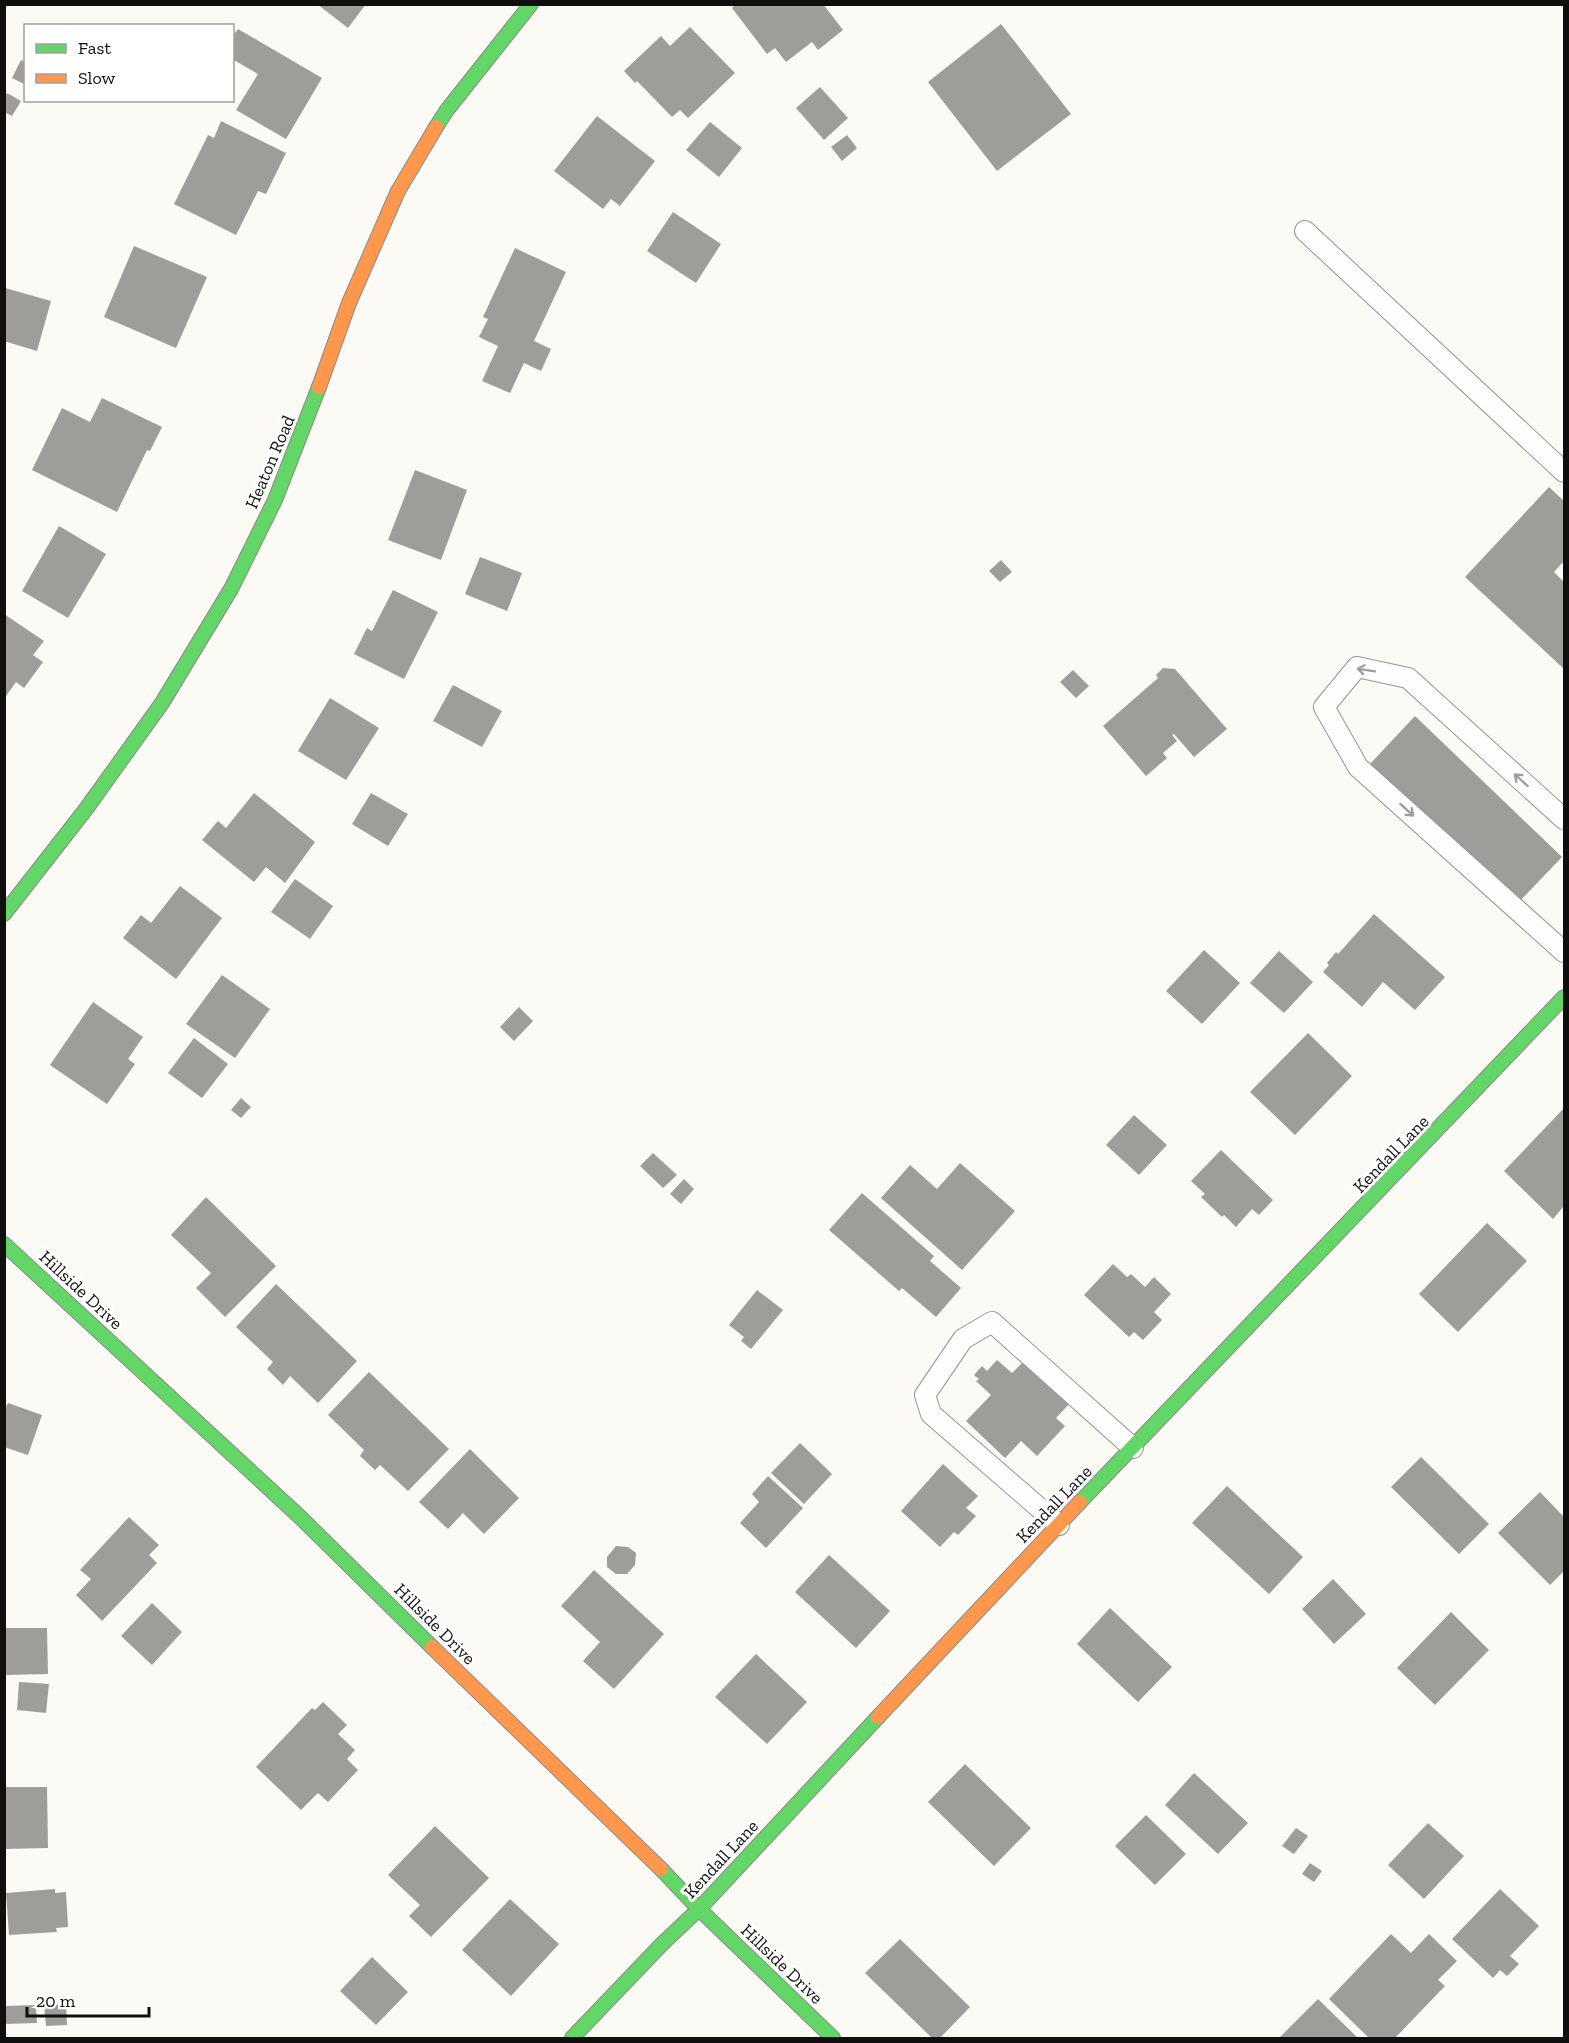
<svg xmlns="http://www.w3.org/2000/svg" width="1569" height="2043" viewBox="0 0 1569 2043" font-family="'Zilla Slab',serif">
  <rect width="100%" height="100%" fill="#fbfaf5"/>
  <!-- building -->
  <path fill="#9f9d9a" d="M317,4H366L348,28Z
    M736,4H823L843,30L818,50L812,42L786,62L775,48L767,54L732,8Z
    M1001,24L1071,114L997,171L928,82Z
    M690,27L735,73L688,118L680,110L672,117L637,81L635,83L624,71L661,36L670,46Z
    M238,29L322,78L286,139L236,110L258,74L232,59V37Z
    M21,60L26,63V85L12,78Z
    M820,87L848,118L824,140L796,108Z
    M7,93L21,101L12,116L4,112V97Z
    M597,116L655,161L620,206L611,199L603,209L554,171Z
    M221,121L286,153L266,194L258,191L236,235L174,204L208,135L214,138Z
    M710,122L742,148L719,177L686,150Z
    M847,135L857,148L842,161L831,147Z
    M673,212L721,244L696,283L647,251Z
    M134,246L207,277L176,348L104,317Z
    M515,248L566,272L534,341L551,349L541,371L524,363L510,393L482,381L498,346L479,337L488,319L483,317Z
    M5,288L51,301L37,351L4,341Z
    M102,398L162,427L150,451L147,450L117,512L32,470L62,408L90,422Z
    M415,470L467,490L441,560L388,540Z
    M1549,487L1564,501V561L1554,572L1564,582V669L1465,577Z
    M59,526L106,554L68,618L22,591Z
    M480,557L522,573L507,611L465,594Z
    M1001,560L1012,572L1000,582L989,571Z
    M393,590L438,612L404,679L354,654L367,628L372,631Z
    M4,614L44,641L33,655L43,662L24,688L16,682L4,699Z
    M1163,668L1175,669L1227,729L1194,757L1174,734L1172,735L1177,741L1163,753L1167,758L1146,776L1103,726L1158,678L1156,675Z
    M1073,670L1089,686L1076,698L1060,682Z
    M453,685L502,711L482,747L433,721Z
    M330,698L379,728L346,780L298,751Z
    M1415,716L1562,857L1517,904L1370,764Z
    M254,793L315,842L285,883L266,867L254,882L202,840L218,821L226,828Z
    M371,793L408,814L388,846L352,824Z
    M295,879L333,906L310,939L271,912Z
    M180,886L222,918L176,979L123,938L141,915L151,923Z
    M1374,914L1445,977L1415,1010L1383,982L1362,1007L1323,972L1329,965L1327,963L1336,952L1338,954Z
    M1204,950L1240,983L1202,1024L1166,991Z
    M1279,951L1313,982L1284,1013L1250,983Z
    M222,975L270,1009L235,1058L186,1024Z
    M93,1002L143,1037L128,1059L135,1064L107,1104L50,1065Z
    M519,1007L533,1021L514,1041L500,1027Z
    M1308,1033L1352,1076L1295,1135L1250,1092Z
    M194,1038L228,1064L202,1098L168,1073Z
    M241,1098L251,1107L241,1118L231,1110Z
    M1564,1108V1206L1553,1219L1504,1171Z
    M1134,1115L1167,1145L1139,1175L1106,1145Z
    M1221,1150L1273,1200L1259,1215L1252,1209L1236,1227L1224,1215L1222,1217L1201,1197L1205,1194L1191,1181Z
    M653,1153L677,1175L663,1188L640,1166Z
    M960,1163L1015,1211L962,1270L881,1198L910,1165L937,1189Z
    M684,1179L694,1189L681,1204L670,1194Z
    M862,1193L934,1256L930,1261L961,1288L936,1317L902,1288L899,1291L829,1230Z
    M206,1197L276,1266L225,1317L196,1288L211,1273L171,1235Z
    M1487,1223L1527,1261L1458,1332L1419,1294Z
    M1113,1264L1127,1277L1131,1274L1145,1287L1154,1277L1171,1294L1154,1312L1162,1320L1143,1340L1134,1332L1129,1337L1084,1295Z
    M276,1284L357,1361L318,1403L290,1376L283,1385L267,1369L273,1362L236,1327Z
    M757,1290L783,1310L751,1349L741,1341L744,1337L729,1325Z
    M997,1360L1012,1373L1025,1360L1070,1403L1056,1418L1065,1426L1037,1456L1021,1441L1005,1458L966,1421L991,1395L976,1381L979,1379L974,1375L982,1366L987,1371Z
    M369,1372L449,1449L408,1491L380,1465L375,1470L360,1456L364,1450L328,1415Z
    M8,1403L42,1415L28,1455L4,1447V1411Z
    M800,1443L832,1474L804,1504L771,1473Z
    M470,1449L519,1498L484,1534L463,1513L448,1529L419,1502Z
    M1421,1457L1489,1524L1459,1554L1391,1487Z
    M943,1464L978,1496L966,1508L976,1516L958,1535L954,1532L940,1547L901,1511Z
    M768,1476L803,1508L766,1548L740,1523L759,1502L752,1494Z
    M1227,1486L1303,1557L1269,1594L1192,1523Z
    M1540,1492L1564,1517V1571L1550,1585L1498,1533Z
    M129,1517L159,1545L149,1555L157,1563L102,1621L76,1595L91,1579L80,1570Z
    M616,1546L628,1547L636,1553L635,1565L627,1574H616L607,1567V1557Z
    M829,1555L890,1611L856,1648L795,1592Z
    M594,1570L664,1634L614,1689L583,1661L600,1642L561,1606Z
    M1333,1579L1366,1614L1334,1644L1302,1609Z
    M152,1603L182,1632L152,1665L121,1636Z
    M1110,1608L1172,1667L1138,1702L1077,1644Z
    M1451,1612L1489,1650L1435,1705L1397,1668Z
    M4,1628H47L48,1674L4,1675Z
    M756,1654L807,1702L767,1744L715,1697Z
    M19,1682L49,1684L46,1713L17,1710Z
    M323,1702L347,1725L338,1734L355,1750L347,1759L358,1770L328,1802L318,1793L301,1810L256,1767L312,1708L315,1710Z
    M965,1764L1031,1828L994,1866L928,1802Z
    M1194,1773L1248,1823L1218,1854L1165,1805Z
    M4,1787H47L48,1848L4,1849Z
    M1146,1815L1186,1854L1155,1885L1115,1846Z
    M1428,1823L1464,1856L1424,1899L1388,1865Z
    M435,1826L489,1878L431,1937L409,1916L420,1905L388,1875Z
    M1296,1828L1308,1836L1294,1854L1282,1846Z
    M1310,1863L1322,1871L1314,1882L1302,1874Z
    M55,1889V1893L66,1892L68,1927L56,1928L57,1932L9,1935L6,1893Z
    M1500,1889L1539,1926L1510,1956L1519,1964L1507,1976L1500,1970L1493,1978L1452,1939Z
    M510,1899L559,1944L511,1996L462,1950Z
    M1391,1934L1411,1953L1429,1934L1457,1961L1438,1980L1445,1986L1395,2038H1369L1329,1999Z
    M900,1939L970,2007L940,2038H932L865,1973Z
    M372,1957L408,1992L376,2025L340,1991Z
    M1318,1999L1358,2038H1279Z
    M66,2004L67,2025L46,2026L44,2005Z
    M36,2005L37,2023L4,2024V2006Z"/>
  <g fill="none" stroke-linecap="round" stroke-linejoin="round">
    <defs>
      <path id="lane" d="M1305,231L1564,472
        M1564,819L1408,678L1357,667L1324,707L1358,767L1564,952
        M1059,1525L931,1414L925,1395L963,1339L992,1322L1133,1448"/>
      <path id="fast" d="M436,127L447,110L531,4
        M4,914L86,809L162,703L231,589L275,500L319,387
        M4,1244L300,1517L432,1647
        M1080,1502L1564,997
        M661,1869L699,1909L833,2038
        M572,2038L662,1944L699,1909L878,1717"/>
      <path id="slow" d="M319,387L349,303L398,191L436,127
        M432,1647L661,1869
        M878,1717L1080,1502"/>
    </defs>
    <!-- lane casing -->
    <use href="#lane" stroke="#959593" stroke-width="22"/>
    <!-- fast casing -->
    <use href="#fast" stroke="#8c8b89" stroke-width="16"/>
    <!-- slow casing -->
    <use href="#slow" stroke="#8c8b89" stroke-width="16"/>
    <!-- lane -->
    <use href="#lane" stroke="#fefefe" stroke-width="20"/>
    <!-- fast -->
    <use href="#fast" stroke="#63d668" stroke-width="14"/>
    <!-- slow -->
    <use href="#slow" stroke="#ff974d" stroke-width="14"/>
  </g>
  <!-- one-way arrows -->
  <defs><path id="oneway-shaft" d="M-6 0H5M1.5-3L5.5 0L1.5 3" fill="none" stroke-width="1.6" stroke-linecap="round" stroke-linejoin="round" transform="scale(1.5)"/></defs>
  <g stroke="#9e9e9e">
    <use href="#oneway-shaft" transform="translate(1366 670) rotate(-171)"/>
    <use href="#oneway-shaft" transform="translate(1521 780) rotate(-138)"/>
    <use href="#oneway-shaft" transform="translate(1407 810) rotate(42)"/>
  </g>
  <g text-anchor="middle" stroke-width="6" stroke-linejoin="round" paint-order="stroke">
    <!-- street labels -->
    <g font-size="18" fill="#0f0f0f" stroke="#fff">
      <text transform="translate(270 462) rotate(-67)" y="6">Heaton Road</text>
      <text transform="translate(1391 1154) rotate(-46)" y="6">Kendall Lane</text>
      <text transform="translate(81 1290) rotate(43)" y="6">Hillside Drive</text>
      <text transform="translate(1054 1504) rotate(-46)" y="6">Kendall Lane</text>
      <text transform="translate(435 1624) rotate(45)" y="6">Hillside Drive</text>
      <text transform="translate(721 1859) rotate(-47)" y="6">Kendall Lane</text>
      <text transform="translate(782 1964) rotate(44)" y="6">Hillside Drive</text>
    </g>
  </g>
  <!-- border -->
  <rect width="1569" height="2043" fill="none" stroke="#0f0f0f" stroke-width="12"/>
  <!-- legend -->
  <rect x="24" y="24" width="210" height="78" fill="#ffffff" stroke="#9f9f9f" stroke-width="1.5"/>
  <rect x="36" y="44" width="30" height="9" fill="#63d668" stroke="#9f9f9f" stroke-width="1.5"/>
  <text x="78" y="54" font-size="18" fill="#0f0f0f">Fast</text>
  <rect x="36" y="74" width="30" height="9" fill="#ff974d" stroke="#9f9f9f" stroke-width="1.5"/>
  <text x="78" y="84" font-size="18" fill="#0f0f0f">Slow</text>
  <!-- scale -->
  <path d="M27 2007v9h122v-9" fill="none" stroke="#0f0f0f" stroke-width="3"/>
  <text x="36" y="2007" font-size="18" fill="#0f0f0f" stroke="#ffffff" stroke-width="4.5" paint-order="stroke">20 m</text>
</svg>
